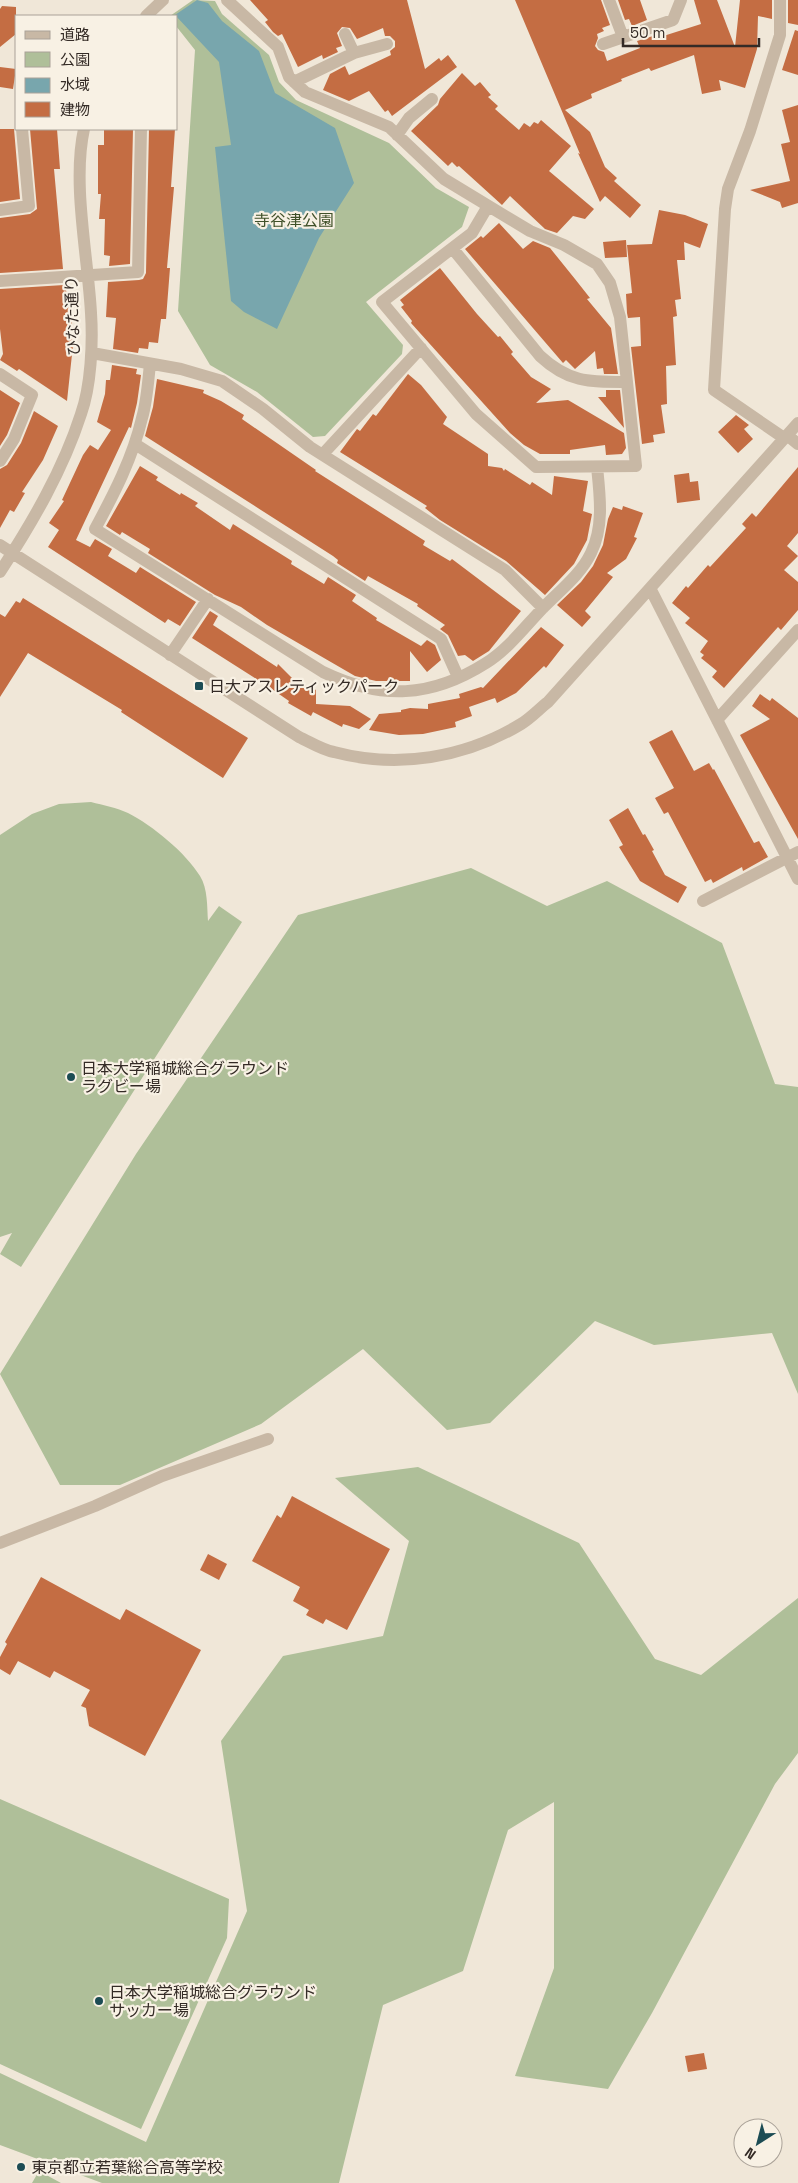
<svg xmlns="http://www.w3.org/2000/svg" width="798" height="2183" viewBox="0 0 798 2183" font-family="'Space Grotesk','Noto Sans JP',sans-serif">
  <rect width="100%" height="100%" fill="#f0e7d8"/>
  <!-- green -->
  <path fill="#afbf99" d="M193,0L215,1L222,14L269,55L279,82L296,100L389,143L436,188L469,207L462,227L366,302L403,345L402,354L325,436L313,437L257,392L210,365L178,311L195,50L176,26V16H170Z
    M91,802C103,805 117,808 128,813C152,825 186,853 200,876C208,889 207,907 208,921L219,906L242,922L21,1267L0,1254L12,1233L0,1237V835L32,814L59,804Z
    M471,868L547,906L607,881L722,943L775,1084L798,1087V1394L772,1333L654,1345L595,1321L490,1423L447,1430L363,1349L261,1424L120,1485H60L0,1374L136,1154L298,915Z
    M418,1467L579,1543L655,1659L701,1675L798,1598V1753L775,1784L652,2013L608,2089L515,2076L554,1968V1802L508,1830L463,1971L383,2005L339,2183H102L0,2145V2073L146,2142L247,1911L221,1741L283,1656L383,1636L409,1541L335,1478Z
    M0,1799L229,1899L227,1938L141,2129L0,2064Z
    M39,2171L61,2183H32Z"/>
  <!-- water -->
  <path fill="#78a6ad" d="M197,0L208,3L222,21L259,51L275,93L335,128L354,183L319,238L277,329L244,312L231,301L215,147L231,145L219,62L175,15Z"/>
  <!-- building -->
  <path fill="#c46d43" d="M250,0H407L425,69L439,58L441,61L448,55L457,67L392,116L388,110L385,112L369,91L349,101L323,90L330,74L345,66L349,75L391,55L390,51L395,47V41L390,36H385L383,28L357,39L350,28L342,27L337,33L342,46L336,48L338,52L323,59L322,55L298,67L282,34L278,36L273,32L265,22L268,20Z
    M515,0H601L610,25L602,28L604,31L597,34L598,38L595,46L598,50L604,52L607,61L640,48L637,41L653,36L654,39L701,24L694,0H717L735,47L740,0H772V19L758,16L757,49L745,88L719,80L721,90L702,94L694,55L651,71L649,68L621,79L622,81L591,94L592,98L565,110L590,132L605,167L617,178L614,181L641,205L630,218L605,196L600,202L578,153L580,154Z
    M618,0H640L647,20L632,26L629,19L625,20Z
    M788,0H798V25L788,23Z
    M2,6L16,7V34L0,47V9Z
    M795,30L798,31V75L782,70Z
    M0,67L16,69L13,89L0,87Z
    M462,73L475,86L480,82L491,95L488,97L498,106L495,109L519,130L524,123L530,127L534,122L538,124L541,120L571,146L549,171L594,209L585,219L573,216L557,233L545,229L510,196L502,205L459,166L457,167L452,162L448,166L411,131L438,105L440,99Z
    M798,105V203L782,208L780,202L750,190L790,181L781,144L790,142L782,110Z
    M0,129H14L20,199L0,202Z
    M30,129H57L60,169H54L63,269L0,273V218L30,214L37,209Z
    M104,129H133L130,264L109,266L110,256L104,255L105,219H99L101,194H98V145H104Z
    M149,129H175L171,187H174L167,268H170L166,319H161L158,343L149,342L148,349L139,348L138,353L113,349L116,318L106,317L108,282L139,280L143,279L146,273Z
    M659,210L685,215L708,224L700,248L684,242L685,260H677L681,299L675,300L677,316L673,317L676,365L666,366L667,404L661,405L665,433L653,435L654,442L642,444L631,347L641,346L640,317L628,318L627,313L626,294L632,293L627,245L652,244Z
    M499,223L523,249L533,241L550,248L575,279L590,298L587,299L611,328L618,374H604L603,368L597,369L595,351L575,369L566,360L563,363L465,249L481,236L483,238Z
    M626,240L627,257L605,258L603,242Z
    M440,268L477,314L498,337L500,336L513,352L511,354L531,377L551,389L536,403L568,400L624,433L626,448L622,454L606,455L605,445L570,450V454H540L524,445L510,433L411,323L412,321L401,307L404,305L400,300Z
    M64,285L66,287L67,301H71L73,345L67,401L19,369L17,371L0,360L3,354L0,329V289Z
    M112,365L137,369L136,374L141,375L137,403L131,428L129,427L76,540L90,547L95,539L112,549L108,556L136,573L140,567L196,602L180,626L168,619L165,623L48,547L59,530L49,523L64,501L62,500L83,455L90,445L98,450L111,430L97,422L105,394L106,380H110Z
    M408,374L421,385L447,417L443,424L488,454V466L502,468L504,471L505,469L530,485L532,482L552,495L554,476L588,481L583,511L592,514L587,540L574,564L545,595L506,561L440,520L425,508L427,506L340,452L357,429L360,431L373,414L376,416Z
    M157,379L204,390L203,393L221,401L244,415L242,419L316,470L315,471L425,541L423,545L450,561L452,559L521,611L489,651L473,661L465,655L458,656L448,635L440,629L445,625L417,606L418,604L368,576L365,581L337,563L338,560L333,556L145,436L153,407Z
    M0,390L20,403L7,435L0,446Z
    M606,390H620L624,428L598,397H606Z
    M34,411L58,426L43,460L22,492L25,493L14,512L10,510L0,528V469L7,465L21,443Z
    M736,415L749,425L744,429L753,439L738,453L718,432Z
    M140,466L158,477L156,480L180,495L181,493L198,503L195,506L230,530L233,524L292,561L291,564L324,584L328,577L356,595L352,601L377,618L376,620L421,646L427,640L435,645L441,660L427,672L410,651V681H376L355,676L267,625L241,607L215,595L148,553L150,549L122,532L120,535L106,526Z
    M798,467V533L787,546L798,556L784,570L798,582V610L781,630L778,627L724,688L712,677L717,671L701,658L704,655L700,652L708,641L685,623L690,618L672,603L686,586L688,588L708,565L710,567L746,528L742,524L752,513L756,517Z
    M689,473L690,482L698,481L700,500L677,503L674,475Z
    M623,506L643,513L634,537L637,538L626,559L607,573L613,577L585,611L591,617L582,627L557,605L581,582L593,566L603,545L608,519L613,507L622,510Z
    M23,598L248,738L223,778L121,712L122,710L28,653L0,697V614L5,617L16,601L20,603Z
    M210,611L218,616L213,625L277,667L278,664L299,685L300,682L316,690V704L350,706L371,719L359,729L343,724L342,727L313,712L311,716L288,703L289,701L266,685L192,638Z
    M541,627L564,645L546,668L544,666L516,693L497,703L495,698L469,707L472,716L455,722L456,727L423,734L399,735L369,730L379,714L401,712V710L410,708L428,709V704L460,698L459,694L481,687L483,688Z
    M760,694L770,701L772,698L798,718V839L740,735L770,719L752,706Z
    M672,730L694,771L709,763L713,770L714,769L754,843L759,841L768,857L743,871L742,867L713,883L711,879L705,882L668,812L664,814L655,798L674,788L649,742Z
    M628,808L643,835L645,834L654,850L652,851L665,875L687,887L678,903L640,881L619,847L623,845L609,820Z
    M292,1496L390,1549L347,1630L326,1619L323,1624L306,1615L309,1610L293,1601L300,1587L252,1561L277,1515L281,1518Z
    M208,1554L227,1564L219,1580L200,1570Z
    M41,1577L120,1620L126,1609L201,1650L145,1756L89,1726L86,1708L81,1706L90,1690L54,1671L50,1678L18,1661L10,1675L0,1669V1657L7,1644L5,1642Z
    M704,2053L707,2069L688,2072L685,2056Z"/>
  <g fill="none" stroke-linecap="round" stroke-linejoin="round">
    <!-- minor -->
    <path stroke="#c8b8a5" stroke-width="12" d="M227,0L278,47L289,77L305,92L389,127L444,179L530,231L564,245L597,264L610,283L620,317L636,466L536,467L476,414L382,302L472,233L488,206
      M609,0L623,37
      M780,0V35L750,131L728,189L725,209L714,390L784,438
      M146,16L163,0
      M345,34L354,53
      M603,44L673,20L681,0
      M294,82L354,53L387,44
      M397,135L409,118L432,99
      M0,210L29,206L22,129
      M453,249L540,356C569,383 590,382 627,382
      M0,281L138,272L141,129
      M92,353L181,369L222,381L263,409L310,447L505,570L543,608
      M150,364C148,382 147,401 142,418C133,457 114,494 95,529L323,672C381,700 431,698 486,663C507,650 524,628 541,610C558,592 580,576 591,553C604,527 600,496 597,467
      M0,374L32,395L14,439L0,461
      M787,435L798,444
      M135,444L441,639L458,677
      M323,454L421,348
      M0,545L299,737C310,742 322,750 334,752C398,769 465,758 521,724C531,718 539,709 548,702L798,423
      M0,572C32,523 63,470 81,414C91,386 93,343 91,313C88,257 72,183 84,129
      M650,588L798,879
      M170,655L208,599
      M717,720L798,630
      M703,901L798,852
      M0,1543L95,1506L162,1476L268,1439"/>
  </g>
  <!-- markers -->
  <g fill="#1c4c54" stroke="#f8f1e4" stroke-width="2">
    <rect x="194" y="681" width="10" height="10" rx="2.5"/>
    <circle cx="71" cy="1077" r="5"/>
    <circle cx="99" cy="2001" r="5"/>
    <circle cx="21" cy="2167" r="5"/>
  </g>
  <g text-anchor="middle" stroke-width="4.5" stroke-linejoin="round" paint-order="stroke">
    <!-- park labels -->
    <g font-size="16" fill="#40512a" stroke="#f8f1e4">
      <text x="294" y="226">寺谷津公園</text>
    </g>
    <!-- street labels -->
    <g font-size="16" fill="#342b26" stroke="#f8f1e4">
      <text transform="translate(72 316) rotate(-92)" y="6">ひなた通り</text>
    </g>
    <!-- poi labels -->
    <g font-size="16" fill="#342b26" stroke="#f8f1e4" text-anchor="start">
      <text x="209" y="692">日大アスレティックパーク</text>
      <text x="81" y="1074">日本大学稲城総合グラウンド<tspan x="81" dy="18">ラグビー場</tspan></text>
      <text x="109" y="1998">日本大学稲城総合グラウンド<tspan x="109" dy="18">サッカー場</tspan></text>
      <text x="31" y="2173">東京都立若葉総合高等学校</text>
    </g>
  </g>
  <!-- legend -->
  <rect x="15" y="15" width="162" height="115" fill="#f8f1e4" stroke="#aaa298"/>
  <rect x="25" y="31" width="25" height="8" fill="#c8b8a5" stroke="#aaa298"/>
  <text x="60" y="40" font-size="15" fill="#342b26">道路</text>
  <rect x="25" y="52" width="25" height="15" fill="#afbf99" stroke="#aaa298"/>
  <text x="60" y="65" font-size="15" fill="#342b26">公園</text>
  <rect x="25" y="78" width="25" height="15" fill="#78a6ad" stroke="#aaa298"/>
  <text x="60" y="90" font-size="15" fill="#342b26">水域</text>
  <rect x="25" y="102" width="25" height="15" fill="#c46d43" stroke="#aaa298"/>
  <text x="60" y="115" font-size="15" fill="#342b26">建物</text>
  <!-- north arrow -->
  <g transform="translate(758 2143) rotate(216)"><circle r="24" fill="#f8f1e4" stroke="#aaa298"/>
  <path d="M0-4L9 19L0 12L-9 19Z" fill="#1c4c54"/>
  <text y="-8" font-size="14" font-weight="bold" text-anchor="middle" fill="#342b26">N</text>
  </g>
  <!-- scale -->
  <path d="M623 38v8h136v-8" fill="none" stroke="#342b26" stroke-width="2.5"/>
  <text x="630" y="38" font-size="15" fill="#342b26" stroke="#f8f1e4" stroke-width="4" paint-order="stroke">50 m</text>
</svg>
